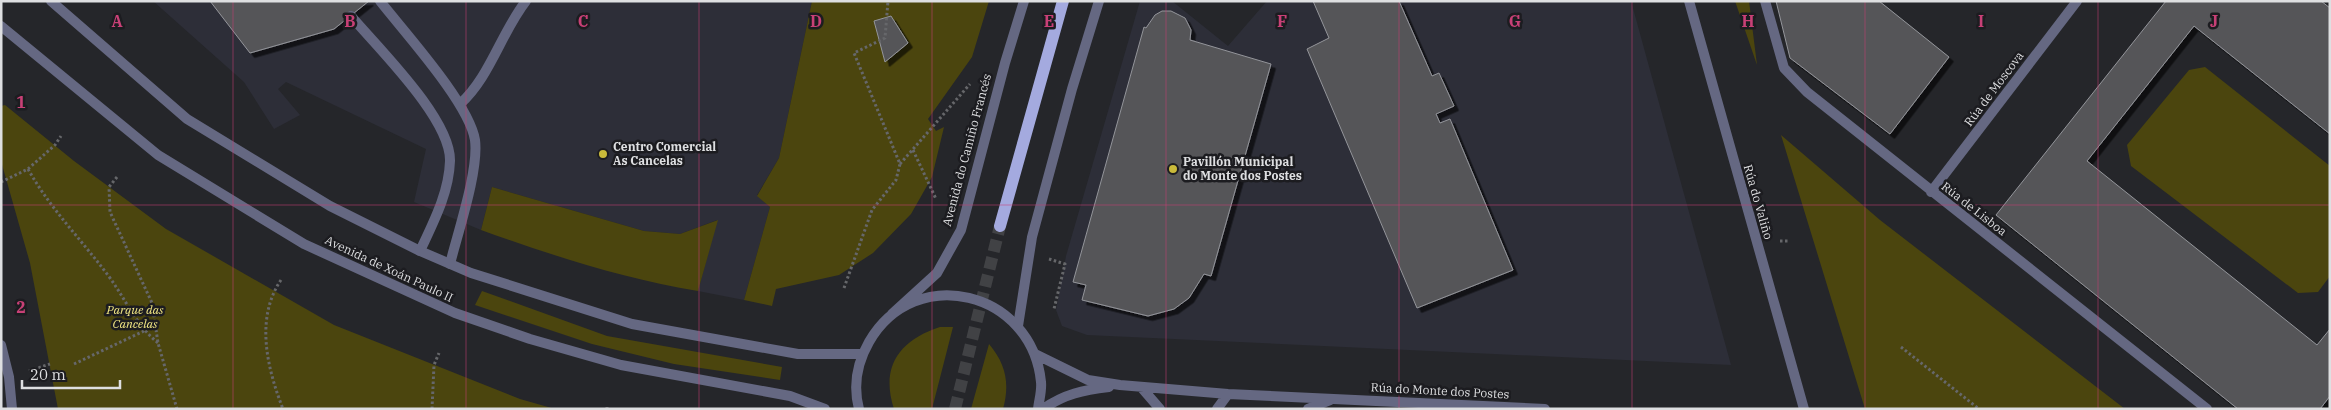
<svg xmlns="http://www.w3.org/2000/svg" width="2331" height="410" viewBox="0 0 2331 410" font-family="'IBM Plex Serif',serif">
  <defs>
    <filter id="shadow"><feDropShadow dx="4.5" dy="4.5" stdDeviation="0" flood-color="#0009"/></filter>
  </defs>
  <rect width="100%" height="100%" fill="#25262a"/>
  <!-- built -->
  <path fill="#2d2e38" d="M153,1H812L779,158L757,195L770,207L744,300L698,291L717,220L680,234L644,231L492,187L481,230L414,202L426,149L286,82L278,89L300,115L274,129L244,82Z
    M1140,1H1172L1228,46L1267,1H1631L1731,365L1087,335L1062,326L1056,310L1066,256Z"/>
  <!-- green -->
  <path fill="#4b450e" d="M812,1H989L972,57L928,119L936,131L944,127L932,177L911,214L873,253L839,275L776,289L772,306L744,300L770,207L757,196L779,158Z
    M1735,1H1749L1757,65Z
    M2205,67L2330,166V276L2318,292L2298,293L2131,166L2127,145L2189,70Z
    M5,105L74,161L166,229L334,325L520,399L555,409H58L30,263L1,161V106Z
    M1781,135L1880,220L2125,409H1865Z
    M492,187L644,231L680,234L718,220L698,291C624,279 551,255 481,230Z
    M482,291L607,336L782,367L780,380L674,364L592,344L475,305Z
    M940,327H953L932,409H894C880,366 900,340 940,327Z
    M989,344C1006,364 1010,384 1003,409H971Z"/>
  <!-- building -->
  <path fill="#545559" stroke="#94959a" filter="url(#shadow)" d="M210,1H369L334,29L250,53Z
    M1313,1H1399L1432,76L1439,73L1454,106L1436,114L1440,123L1450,119L1513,270L1417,308L1307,49L1329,38Z
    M1776,1H1879L1949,57L1890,134L1790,58Z
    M2166,1H2321L2330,8V134L2194,26L2087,161L2317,345L2330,329V396L2320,409H2238L1996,215Z
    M1162,11H1171L1185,18L1191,30L1190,40L1271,64L1211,276L1204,274L1189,298L1174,309L1148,316L1082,300L1086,285L1073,282L1144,27L1146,28L1155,15Z
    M891,16L908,43L885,62L874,21Z"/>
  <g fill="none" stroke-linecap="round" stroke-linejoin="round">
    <!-- primary-tunnel -->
    <path stroke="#414245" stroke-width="12" stroke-dasharray="12 6" stroke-linecap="butt" d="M955,409L1000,226"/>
    <!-- path -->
    <path stroke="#66676a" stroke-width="3" stroke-dasharray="2.5 2.5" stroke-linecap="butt" d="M913,150L936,199
      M900,164L970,84
      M28,169C51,210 82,240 110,278C126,300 136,325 158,343
      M117,177L109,187L110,212L152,303L158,343L177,409
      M1,182L28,169L55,145L61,136
      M1780,241H1790
      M1049,259L1065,264L1054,309
      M281,280C255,318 267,368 283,409
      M844,288L872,210L896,180L900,164L854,53L885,38L888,1
      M1901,347L1979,409
      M74,364L144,331
      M29,371L50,364
      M432,409L434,365L439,353
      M607,409V407"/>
    <!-- lane -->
    <path stroke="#656882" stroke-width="10" d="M380,1C405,33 469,103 475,140C479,170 458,232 450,264
      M351,16C379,49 451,119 450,161C449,193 433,223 420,251
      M460,104C490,77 501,33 526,1"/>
    <!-- street -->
    <path stroke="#656882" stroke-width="10" d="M51,1L187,119L330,206L420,251L471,273L632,324L798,354H862
      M1689,1L1804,409
      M1765,1L1784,68L1807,92L2207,409
      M1,26L158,155L304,244L455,313L530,339L621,365L790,396L825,409
      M1931,192L2077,1
      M892,314L937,273L961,230L1005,63L1024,1
      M1018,326L1032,237L1072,89L1099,1
      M1,345L9,377L12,409
      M1035,354L1088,380L1120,385L1228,394L1545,409
      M1141,387L1160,409
      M859,409C853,386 857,363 869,342C915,262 1032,291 1041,382C1042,391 1039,400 1038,409
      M1043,409C1064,394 1084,390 1109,387
      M1217,409L1228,394
      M1308,409L1330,400"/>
    <!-- primary -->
    <path stroke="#a4aadf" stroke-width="12" d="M1000,226L1063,1"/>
  </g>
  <!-- grid -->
  <path fill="none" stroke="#c84076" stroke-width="1" stroke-opacity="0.55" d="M233,1V409M466,1V409M699,1V409M932,1V409M1166,1V409M1399,1V409M1632,1V409M1865,1V409M2098,1V409M1,205H2330"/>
  <!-- markers -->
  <g fill="#c9ba3a" stroke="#1c1c20" stroke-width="2">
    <circle cx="603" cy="154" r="5"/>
    <circle cx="1173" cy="169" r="5"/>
  </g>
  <g text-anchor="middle" stroke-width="5" stroke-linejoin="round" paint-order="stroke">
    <!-- street labels -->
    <g font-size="12" fill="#dedfe1" stroke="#1c1c20">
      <text transform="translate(1994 89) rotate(-53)" y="4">Rúa de Moscova</text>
      <text transform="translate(967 150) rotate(-75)" y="4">Avenida do Camiño Francés</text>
      <text transform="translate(1758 202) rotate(74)" y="4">Rúa do Valiño</text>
      <text transform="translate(1974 209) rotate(38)" y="4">Rúa de Lisboa</text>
      <text transform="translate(389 269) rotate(25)" y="4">Avenida de Xoán Paulo II</text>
      <text transform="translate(1440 391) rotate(3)" y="4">Rúa do Monte dos Postes</text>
    </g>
    <!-- poi labels -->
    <g font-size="12" font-weight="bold" fill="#dedfe1" stroke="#1c1c20" text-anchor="start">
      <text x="613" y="151">Centro Comercial<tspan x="613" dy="14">As Cancelas</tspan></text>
      <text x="1183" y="166">Pavillón Municipal<tspan x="1183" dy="14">do Monte dos Postes</tspan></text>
    </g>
    <!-- park labels -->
    <g font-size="12" font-style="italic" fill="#f2e784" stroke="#1c1c20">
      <text x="135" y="314">Parque das<tspan x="135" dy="14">Cancelas</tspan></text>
    </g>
  </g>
  <g font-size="16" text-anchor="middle" font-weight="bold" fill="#c84076" stroke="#1c1c20" stroke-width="5" stroke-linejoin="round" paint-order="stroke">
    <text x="117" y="27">A</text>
    <text x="350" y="27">B</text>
    <text x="583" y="27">C</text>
    <text x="816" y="27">D</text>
    <text x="1049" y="27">E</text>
    <text x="1282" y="27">F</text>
    <text x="1515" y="27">G</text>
    <text x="1748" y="27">H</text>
    <text x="1981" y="27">I</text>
    <text x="2214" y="27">J</text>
    <text x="21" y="108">1</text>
    <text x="21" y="313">2</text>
  </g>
  <!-- border -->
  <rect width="2331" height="410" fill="none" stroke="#dedfe1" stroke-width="5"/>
  <!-- scale -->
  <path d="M22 380v8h98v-8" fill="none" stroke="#dedfe1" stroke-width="2.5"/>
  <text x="30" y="380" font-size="15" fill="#dedfe1" stroke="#1c1c20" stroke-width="4" paint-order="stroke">20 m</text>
</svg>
